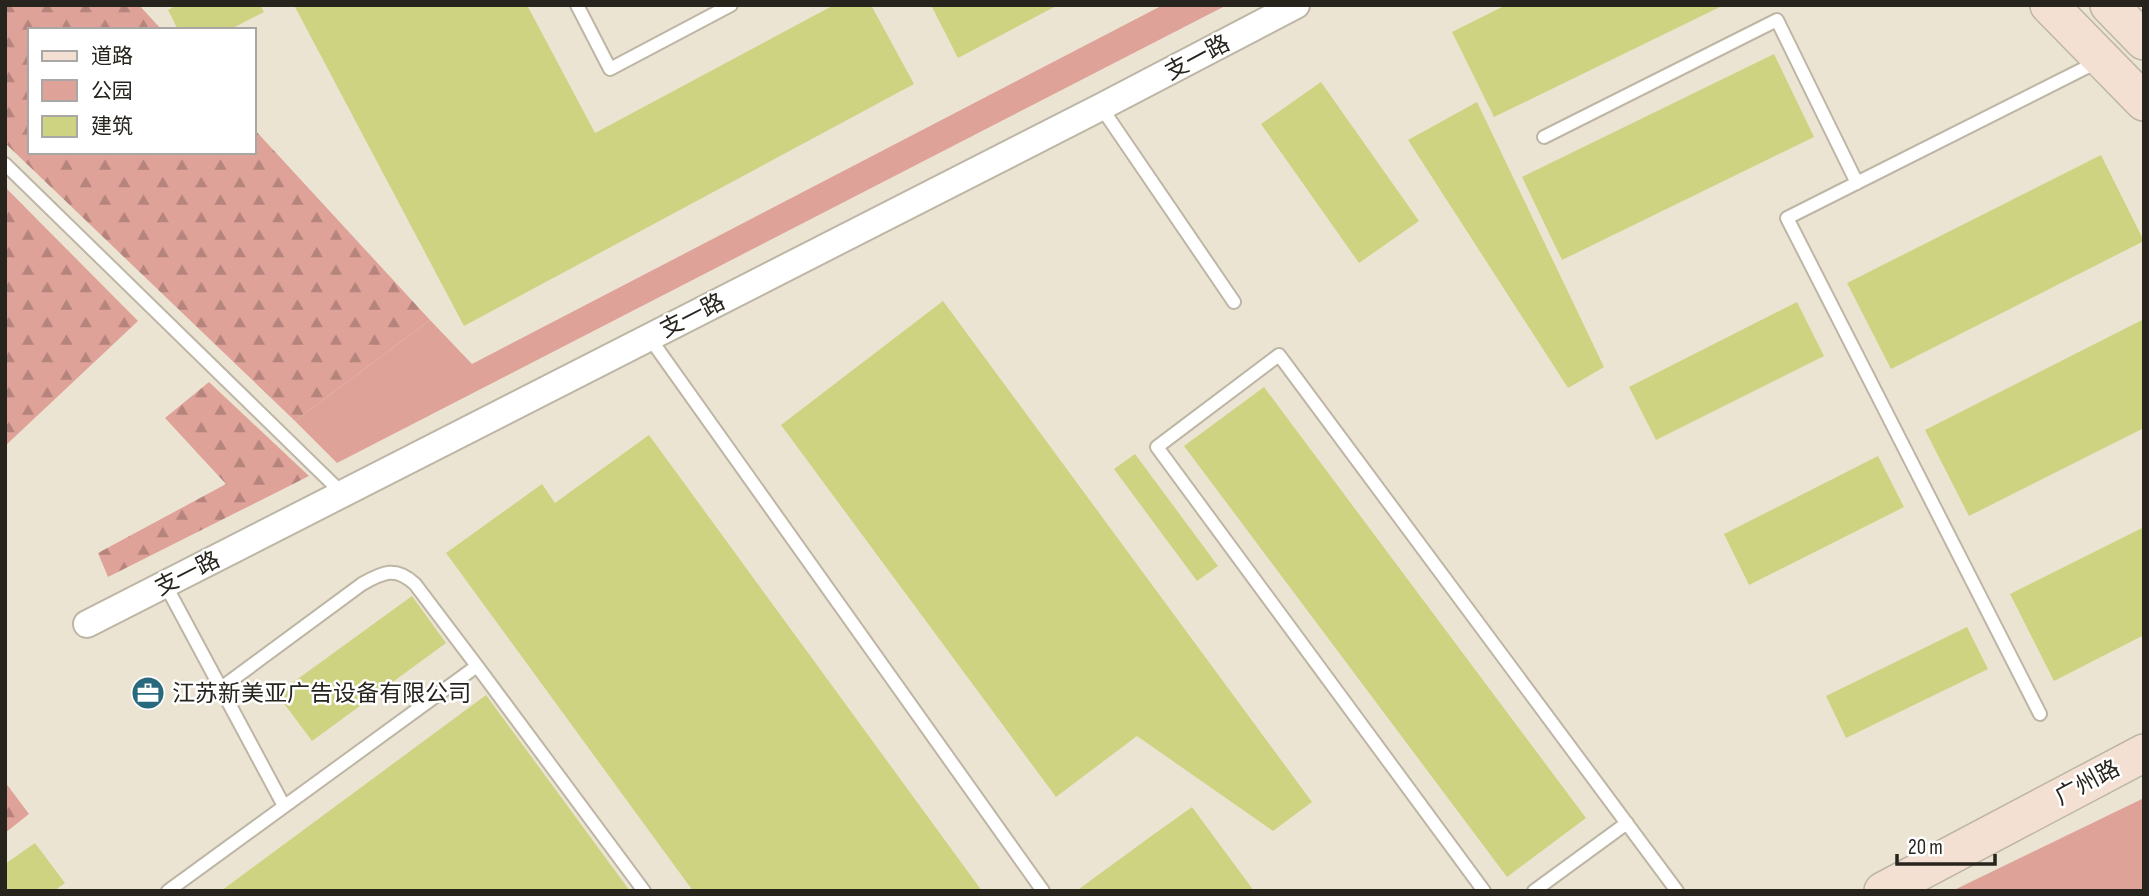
<svg xmlns="http://www.w3.org/2000/svg" width="2149" height="896" viewBox="0 0 2149 896" font-family="'Sofia Sans Condensed','Noto Sans SC',sans-serif">
  <defs>
    <pattern id="forest-firs" width="22" height="20" patternUnits="userSpaceOnUse" patternTransform="scale(1.75)"><rect width="22" height="20" fill="#dfa299"/><path d="M5 1l3.5 6h-7zM16 11l3.5 6h-7z" fill="#b5847c"/></pattern>
  </defs>
  <rect width="100%" height="100%" fill="#ece4d3"/>
  <!-- green -->
  <path fill="#dfa299" d="M1163,5H1227L337,463L295,421L430,320L472,364Z
    M2144,798V891H1952Z"/>
  <!-- forest -->
  <path fill="url(#forest-firs)" d="M5,5H139L162,30H30V152H254V129L430,320L295,421L5,143Z
    M5,187L138,321L5,446Z
    M209,382L309,476L108,577L98,553L226,484L165,418Z
    M5,782L29,814L5,833Z"/>
  <!-- building -->
  <path fill="#ced381" d="M177,5H260L264,12L229,30H178L168,10Z
    M294,5H527L595,133L834,5H871L914,84L464,326Z
    M931,5H1058L958,58Z
    M1506,5H1724L1494,117L1452,32Z
    M1774,54L1814,137L1562,260L1522,177Z
    M1321,82L1419,221L1359,263L1261,124Z
    M1477,102L1604,367L1568,388L1408,140Z
    M2101,155L2144,241L1891,369L1847,283Z
    M943,301L1312,802L1273,831L1137,736L1056,797L781,425Z
    M1797,302L1824,356L1656,440L1629,387Z
    M2144,319V428L1969,516L1925,430Z
    M1264,387L1586,818L1507,877L1184,446Z
    M649,435L982,891H693L446,553L542,484L555,503Z
    M1135,454L1218,566L1197,581L1114,469Z
    M1878,456L1904,507L1749,585L1724,534Z
    M2144,527V635L2054,681L2010,594Z
    M412,596L446,643L312,741L277,694Z
    M1967,627L1988,669L1846,738L1826,696Z
    M486,695L630,891H221Z
    M1192,807L1254,891L1079,889L1150,837Z
    M35,843L65,883L54,891H5V864Z"/>
  <g fill="none" stroke-linecap="round" stroke-linejoin="round">
    <defs>
      <path id="service" d="M577,5L610,69L731,5
        M1101,107L1234,302
        M1544,137L1777,20L1857,183
        M5,164L342,493
        M649,337L1043,891
        M165,584L284,806
        M221,688L362,584C383,572 396,566 415,584L477,666
        M2040,714L1787,218L2099,61
        M168,891L477,666L644,891
        M1484,891L1157,447L1279,355L1677,891
        M1534,891L1627,823"/>
      <path id="minor" d="M87,624L1101,107L1296,5"/>
      <path id="secondary" d="M2049,5L2144,102
        M2109,5L2144,41
        M1883,891L2144,753"/>
    </defs>
    <!-- service casing -->
    <use href="#service" stroke="#beb6a5" stroke-width="16"/>
    <!-- minor casing -->
    <use href="#minor" stroke="#beb6a5" stroke-width="30"/>
    <!-- secondary casing -->
    <use href="#secondary" stroke="#beb6a5" stroke-width="40"/>
    <!-- service -->
    <use href="#service" stroke="#fff" stroke-width="12"/>
    <!-- minor -->
    <use href="#minor" stroke="#fff" stroke-width="26"/>
    <!-- secondary -->
    <use href="#secondary" stroke="#f4e0d3" stroke-width="37"/>
  </g>
  <!-- icons -->
  <defs>
    <symbol id="office-disc" viewBox="-11 -11 22 22"><circle r="9.5" fill="#28697d" stroke="#fff"/><path d="M-6-3h4V-5.5h4V-3h4V5H-6ZM-1-4.5V-3h2v-1.5ZM-6 0V1H6V0Z" fill="#fff"/></symbol>
  </defs>
  <g fill-rule="evenodd">
    <use href="#office-disc" x="129" y="674" width="38" height="38"/>
  </g>
  <g text-anchor="middle" stroke-width="5" stroke-linejoin="round" paint-order="stroke">
    <!-- street labels -->
    <g font-size="23" fill="#27241e" stroke="#fff">
      <text transform="translate(1197 57) rotate(-28)" y="8">支一路</text>
      <text transform="translate(692 315) rotate(-27)" y="8">支一路</text>
      <text transform="translate(187 573) rotate(-27)" y="8">支一路</text>
      <text transform="translate(2087 782) rotate(-28)" y="8">广州路</text>
    </g>
    <!-- poi labels -->
    <g font-size="23" fill="#27241e" stroke="#fff" text-anchor="start">
      <text x="172" y="701">江苏新美亚广告设备有限公司</text>
    </g>
  </g>
  <!-- border -->
  <rect width="2149" height="896" fill="none" stroke="#27241e" stroke-width="14"/>
  <!-- legend -->
  <rect x="28" y="28" width="228" height="126" fill="#ffffff" stroke="#a9a7a5" stroke-width="2"/>
  <rect x="42" y="51" width="35" height="10" fill="#f4e0d3" stroke="#a9a7a5" stroke-width="2"/>
  <text x="91" y="63" font-size="21" fill="#27241e">道路</text>
  <rect x="42" y="80" width="35" height="21" fill="#dfa299" stroke="#a9a7a5" stroke-width="2"/>
  <text x="91" y="98" font-size="21" fill="#27241e">公园</text>
  <rect x="42" y="116" width="35" height="21" fill="#ced381" stroke="#a9a7a5" stroke-width="2"/>
  <text x="91" y="133" font-size="21" fill="#27241e">建筑</text>
  <!-- scale -->
  <path d="M1897 854v10h98v-10" fill="none" stroke="#27241e" stroke-width="3.5"/>
  <text x="1908" y="854" font-size="21" fill="#27241e" stroke="#ffffff" stroke-width="5" paint-order="stroke">20 m</text>
</svg>
